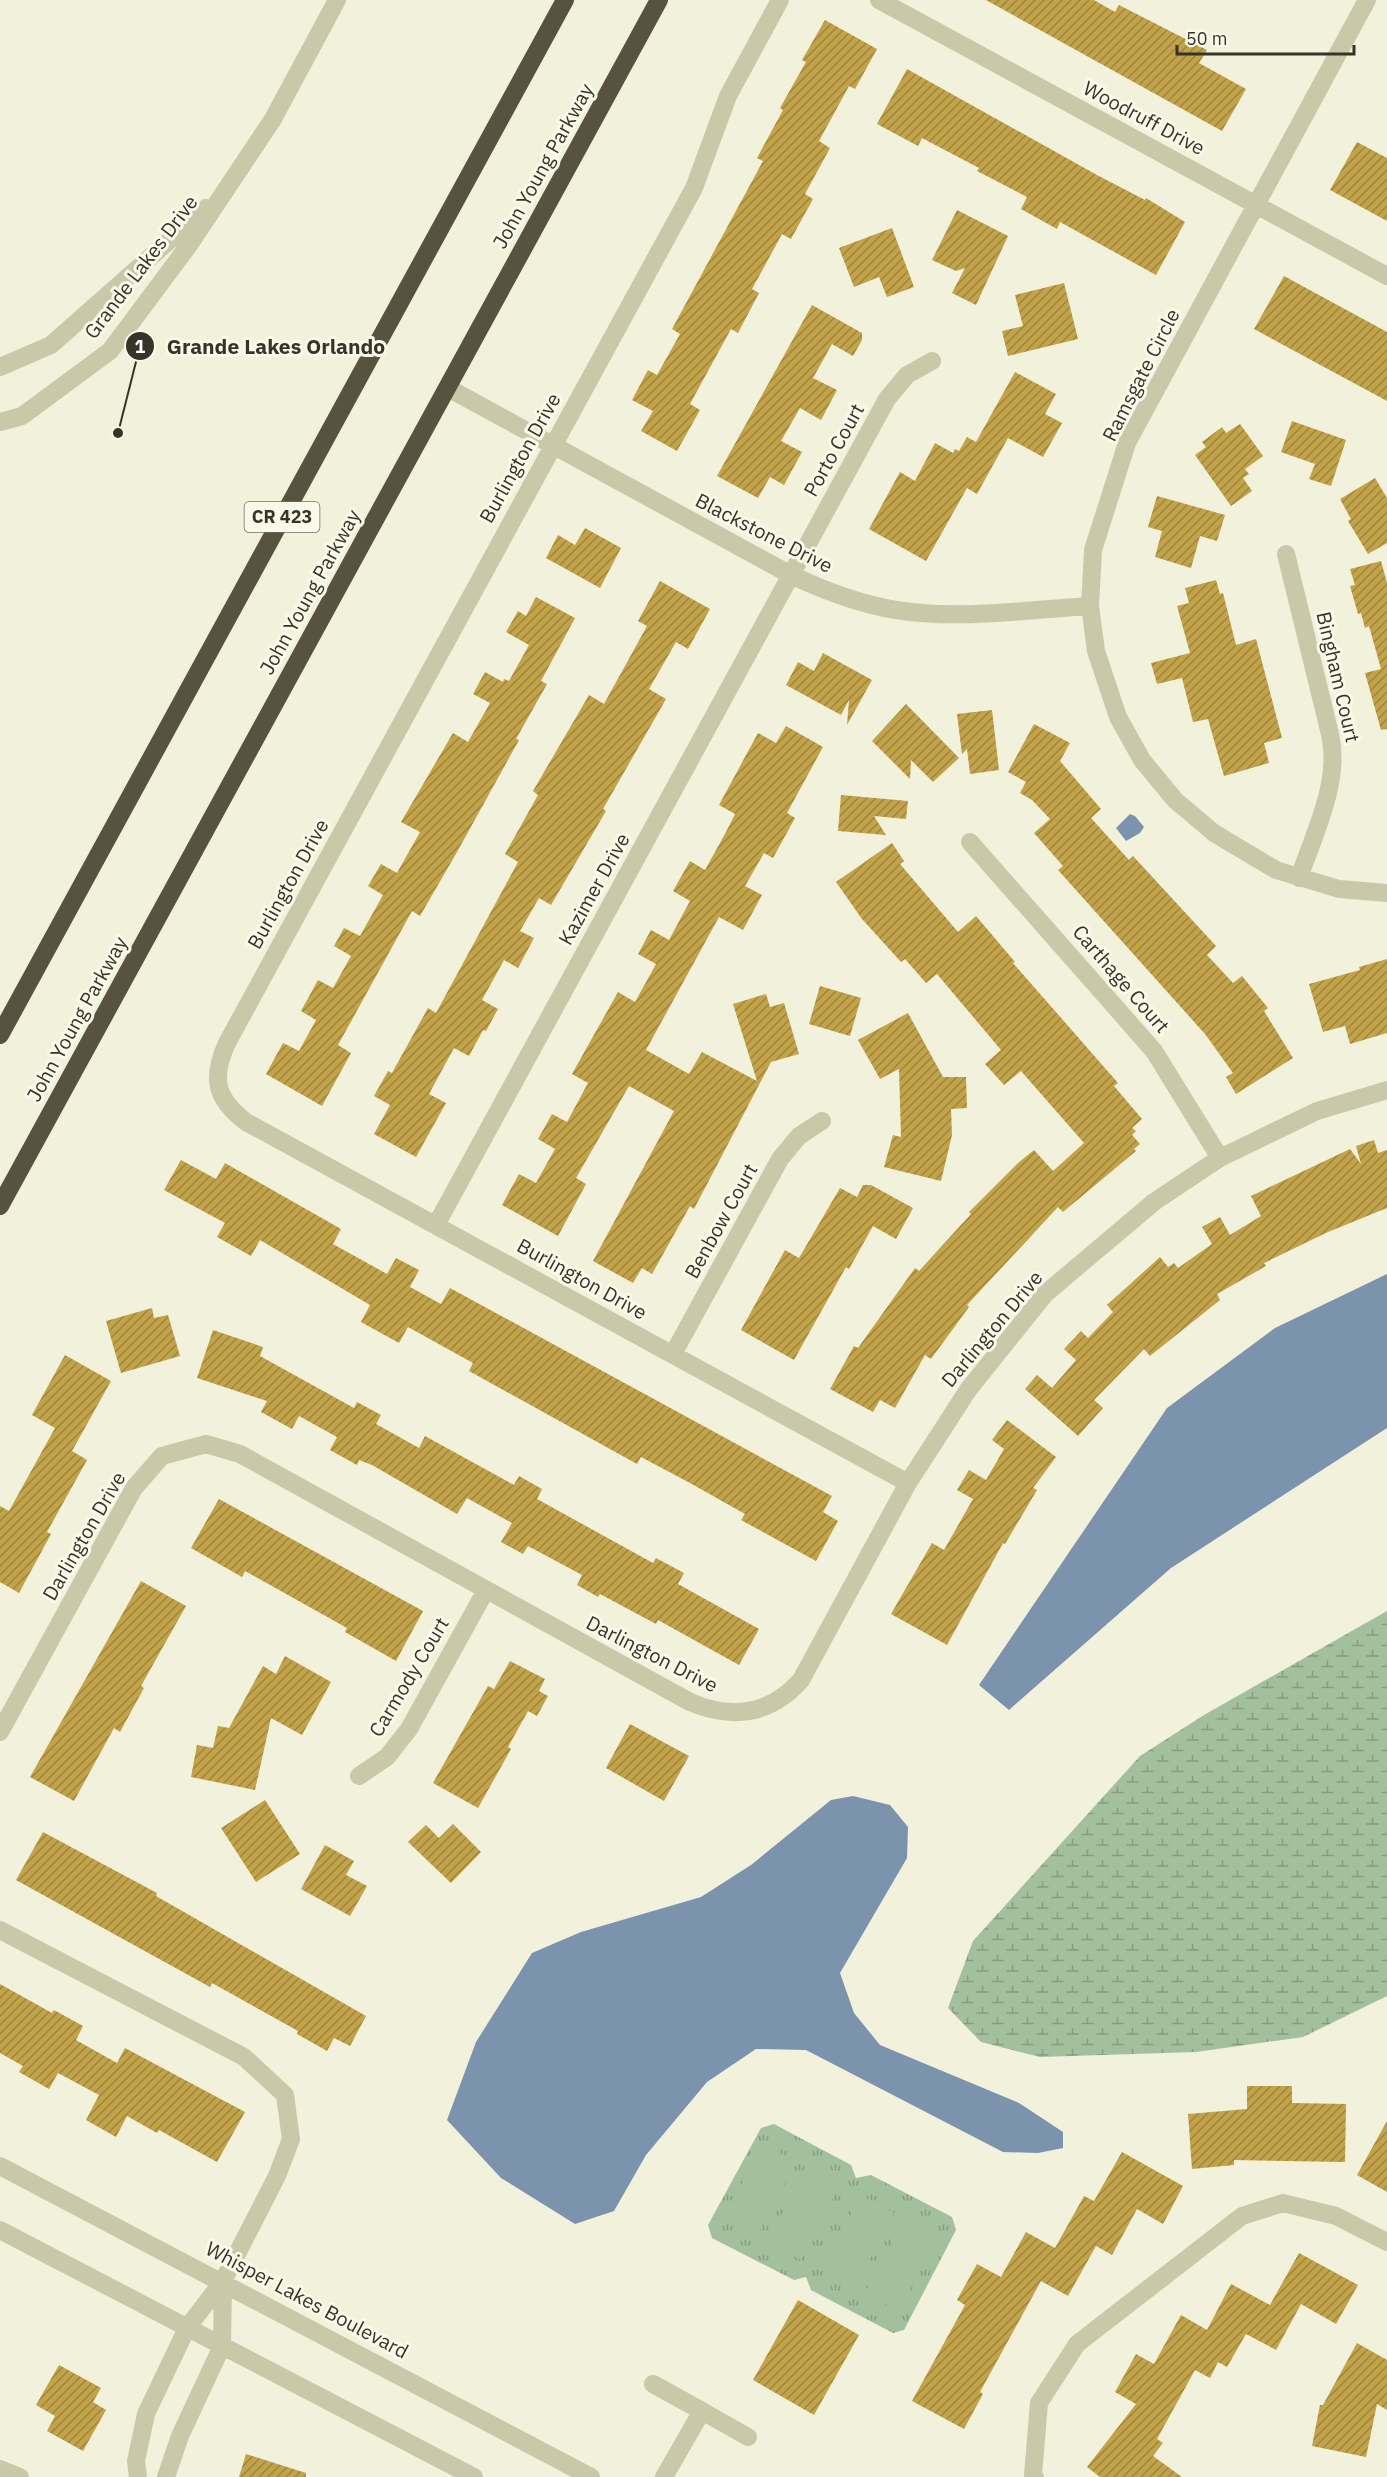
<svg xmlns="http://www.w3.org/2000/svg" width="1387" height="2477" viewBox="0 0 1387 2477" font-family="'IBM Plex Sans',sans-serif">
  <defs>
    <pattern id="grass-tufts" width="24" height="20" patternUnits="userSpaceOnUse" patternTransform="scale(1.5)"><rect width="24" height="20" fill="#a3c09d"/><path d="M3 7l-1-3M5 7V3M7 7l1-3M15 17l-1-3M17 17v-4M19 17l1-3" fill="none" stroke="#869d80"/></pattern>
    <pattern id="wetland-marsh" width="20" height="14" patternUnits="userSpaceOnUse" patternTransform="scale(1.5)"><rect width="20" height="14" fill="#a3c09d"/><path d="M1 5h8M5 5V1M11 12h8M15 12V8" fill="none" stroke="#869d80"/></pattern>
    <pattern id="building-hatch" width="6" height="6" patternUnits="userSpaceOnUse" patternTransform="scale(1.5)"><rect width="6" height="6" fill="#c2a34a"/><path d="M-1 1l2-2M0 6l6-6M5 7l2-2" fill="none" stroke="#9e863e"/></pattern>
  </defs>
  <rect width="100%" height="100%" fill="#f1f1dc"/>
  <!-- grass -->
  <path fill="url(#grass-tufts)" d="M774,2124L851,2165L856,2178L871,2175L952,2217L956,2230L904,2330L893,2333L811,2290L806,2277L794,2280L712,2238L708,2225L761,2128Z"/>
  <!-- wetland -->
  <path fill="url(#wetland-marsh)" d="M1387,1611V1996L1303,2037L1196,2052L1040,2057L981,2042L948,2008L973,1941L1140,1756L1204,1715Z"/>
  <!-- pitch -->
  <path fill="#a3c09d" d="M763,2144L797,2162L757,2236L724,2218Z
    M807,2167L840,2185L801,2260L767,2242Z
    M861,2195L894,2213L855,2288L821,2270Z
    M905,2218L938,2236L899,2311L865,2293Z"/>
  <!-- water -->
  <path fill="#7c93ad" d="M1130,814L1135,816L1144,827L1140,833L1126,841L1116,828Z
    M1387,1274V1428L1171,1568L1009,1710L979,1685L1167,1408L1275,1328Z
    M853,1796L890,1805L908,1827L907,1858L840,1973L854,2013L880,2045L1019,2103L1063,2132V2148L1038,2153L1003,2152L806,2050L756,2049L707,2082L646,2155L614,2211L575,2224L501,2178L447,2120L476,2042L532,1953L581,1932L701,1897L751,1865L831,1800Z"/>
  <!-- building -->
  <path fill="url(#building-hatch)" d="M986,0H1094L1115,12L1119,5L1207,50L1199,63L1246,89L1222,131Z
    M825,20L877,49L855,89L849,86L819,141L830,148L805,194L813,199L791,239L782,234L752,289L759,293L738,333L731,329L690,404L700,410L677,451L641,431L653,411L632,400L648,370L657,375L680,334L672,329L763,161L757,158L783,110L780,108L806,62L802,60Z
    M907,69L1097,175L1145,200L1146,198L1185,222L1156,275L1060,222L1057,229L1021,209L1027,197L977,171L979,168L922,138L918,146L877,124Z
    M1357,142L1387,158V221L1330,190Z
    M957,210L1008,236L976,305L952,293L965,268L956,271L932,260Z
    M892,228L914,287L887,297L879,277L854,287L839,248Z
    M1284,276L1387,332V401L1254,329Z
    M1064,283L1078,339L1008,356L1002,331L1023,326L1015,295Z
    M812,305L862,333V340L853,356L832,344L813,378L837,390L821,420L800,408L781,441L802,452L784,485L770,477L758,498L717,476Z
    M1015,372L1056,394L1045,414L1062,423L1043,457L1008,438L977,494L967,488L926,561L869,529L900,472L915,481L935,443L953,453L955,449L959,451L967,437L976,442Z
    M1292,421L1346,440L1331,486L1309,479L1315,464L1281,452Z
    M1240,424L1263,456L1245,469L1249,474L1243,478L1252,491L1231,506L1195,455L1206,447L1202,442L1222,427L1226,433Z
    M1375,478L1387,498V543L1368,554L1348,521L1351,519L1340,499Z
    M1157,496L1225,515L1217,541L1200,536L1191,568L1155,557L1162,531L1148,527Z
    M585,528L621,548L600,588L546,558L558,535L575,545Z
    M1381,561L1387,583V729L1381,730L1365,673L1381,669L1369,626L1365,628L1361,613L1358,614L1350,586L1355,585L1350,569Z
    M1216,580L1220,594L1223,593L1236,645L1256,639L1282,738L1264,743L1269,763L1224,776L1208,719L1193,722L1182,678L1157,684L1151,663L1190,653L1177,606L1189,603L1185,588Z
    M660,581L710,609L688,649L676,642L649,689L666,699L603,809L606,811L551,905L539,898L520,931L534,938L518,968L504,960L482,1000L498,1009L486,1031L483,1030L469,1056L454,1048L429,1094L446,1103L416,1157L374,1134L390,1105L374,1096L388,1071L392,1073L428,1008L436,1013L518,862L505,854L538,795L533,791L589,695L604,704L647,626L638,621Z
    M536,597L575,618L541,681L547,684L516,739L519,740L457,852L420,916L412,911L338,1045L351,1053L322,1106L266,1074L283,1043L299,1051L316,1020L301,1011L318,980L333,988L351,956L334,946L344,928L360,936L383,895L368,886L381,864L397,873L420,832L401,822L453,733L468,742L490,703L473,694L485,672L503,682L504,679L509,681L529,645L506,632L518,611L526,616Z
    M823,653L872,680L847,725L849,700L841,715L786,685L798,662L814,671Z
    M906,704L959,758L933,782L911,760L910,779L872,741Z
    M992,710L999,770L970,774L967,749L962,754L957,714Z
    M1034,724L1070,743L1060,761L1101,809L1091,818L1129,860L1133,856L1216,946L1207,955L1233,983L1242,976L1268,1008L1264,1011L1293,1058L1236,1094L1226,1077L1233,1073L1205,1034L1058,870L1063,866L1034,833L1050,819L1032,800L1020,793L1026,782L1008,772Z
    M786,726L823,747L787,813L795,818L773,858L764,853L745,886L762,895L743,930L719,917L646,1050L689,1074L702,1052L757,1081L733,1004L766,994L770,1007L784,1003L799,1054L771,1062L694,1209L690,1206L652,1274L642,1268L633,1283L593,1261L674,1111L629,1086L576,1178L586,1184L558,1236L502,1205L519,1174L536,1183L555,1149L538,1139L552,1114L567,1122L588,1083L572,1074L618,992L635,1002L656,964L638,954L651,930L669,940L690,901L673,891L690,861L705,870L726,832L735,814L719,805L758,733L776,743Z
    M841,795L908,801L906,819L874,816L886,835L838,831Z
    M892,843L904,861L900,864L958,932L976,916L1015,962L1013,963L1118,1083L1114,1086L1142,1119L1132,1128L1136,1131L1132,1135L1140,1144L1134,1149L1136,1151L1063,1212L1058,1207L967,1305L969,1307L931,1359L925,1355L895,1408L880,1400L873,1412L830,1389L854,1346L858,1348L915,1268L919,1271L971,1214L969,1212L1018,1163L1034,1150L1053,1171L1084,1143L1021,1071L1004,1085L985,1064L1001,1050L937,974L926,983L905,959L901,962L862,919L836,882Z
    M1387,959V1033L1350,1044L1345,1026L1323,1032L1309,984L1360,970L1359,967Z
    M820,986L861,998L850,1036L809,1024Z
    M908,1013L943,1077H966L967,1108L951,1109L952,1135L941,1181L884,1167L893,1135L901,1137L899,1069L880,1079L858,1040Z
    M1374,1140L1378,1153L1387,1150V1208L1328,1232L1264,1263L1266,1266L1217,1294L1220,1300L1150,1356L1144,1349L1094,1400L1103,1408L1078,1436L1025,1389L1037,1375L1052,1388L1076,1360L1064,1349L1081,1331L1088,1338L1113,1312L1107,1305L1160,1257L1168,1267L1174,1263L1178,1268L1212,1244L1202,1227L1220,1217L1230,1235L1261,1216L1251,1196L1350,1149L1361,1164L1356,1146Z
    M181,1160L216,1179L225,1163L341,1229L333,1244L387,1274L396,1258L419,1270L410,1287L441,1304L450,1288L832,1496L823,1512L838,1521L816,1561L741,1520L745,1514L690,1483L641,1457L637,1464L469,1371L473,1363L408,1327L399,1343L361,1322L370,1305L260,1240L251,1256L217,1237L225,1223L164,1190Z
    M863,1185H871L913,1208L896,1239L873,1226L849,1269L846,1267L794,1360L741,1330L785,1250L799,1258L840,1188L857,1197Z
    M152,1308L154,1318L168,1315L180,1356L121,1373L106,1321Z
    M213,1330L263,1347L260,1356L354,1408L357,1402L381,1415L376,1424L419,1448L425,1436L514,1485L519,1476L542,1489L537,1499L653,1563L656,1558L684,1573L678,1584L759,1629L739,1665L658,1620L656,1624L600,1594L598,1597L577,1585L582,1575L528,1546L523,1554L501,1542L512,1523L467,1498L457,1514L372,1465L359,1460L357,1465L330,1450L337,1437L299,1416L292,1429L261,1412L267,1401L197,1378Z
    M65,1355L111,1381L72,1451L87,1460L47,1532L51,1534L19,1593L0,1582V1506L9,1511L55,1428L32,1415Z
    M1007,1420L1056,1457L1033,1488L1037,1490L1005,1544L1003,1543L947,1645L891,1614L932,1543L944,1550L973,1499L957,1490L969,1470L986,1480L1004,1449L992,1440Z
    M219,1499L423,1611L396,1661L345,1632L347,1628L245,1571L242,1577L191,1548Z
    M141,1581L186,1606L141,1686L144,1688L120,1732L114,1728L74,1801L30,1777Z
    M285,1656L331,1682L302,1735L271,1718L255,1790L191,1777L197,1745L213,1748L218,1726L229,1728L263,1666L276,1674Z
    M510,1661L545,1679L539,1691L548,1696L537,1716L528,1711L508,1747L511,1749L478,1808L433,1783L488,1686L494,1689Z
    M630,1724L689,1756L664,1801L606,1768Z
    M265,1800L300,1854L256,1882L221,1828Z
    M453,1824L481,1852L451,1883L408,1842L426,1825L439,1838Z
    M43,1832L157,1893L156,1896L366,2016L350,2046L334,2038L327,2051L297,2034L298,2031L212,1983L210,1987L16,1880Z
    M325,1845L354,1861L346,1875L367,1886L350,1916L301,1889Z
    M0,1984L52,2013L54,2010L83,2026L76,2040L117,2063L125,2048L245,2112L217,2162L159,2130L157,2133L127,2116L116,2137L86,2120L99,2095L58,2073L49,2089L19,2072L23,2066L0,2053Z
    M1247,2086H1292V2103L1346,2104L1345,2162L1234,2160V2165L1192,2169L1188,2114L1247,2109Z
    M1387,2121V2192L1357,2175Z
    M1122,2152L1183,2186L1163,2224L1137,2209L1112,2255L1096,2246L1068,2296L1041,2281L980,2392L983,2394L964,2429L912,2401L965,2305L957,2300L977,2264L1001,2277L1026,2232L1055,2248L1084,2196L1094,2201Z
    M1299,2253L1358,2285L1336,2324L1301,2304L1276,2350L1246,2334L1227,2367L1218,2362L1210,2378L1195,2370L1157,2439L1163,2443L1153,2456L1182,2477H1100L1087,2467L1136,2404L1115,2392L1136,2354L1154,2364L1181,2315L1207,2330L1231,2284L1270,2305Z
    M798,2300L859,2335L814,2415L753,2380Z
    M1357,2343L1387,2360V2410L1377,2404L1366,2457L1312,2446L1320,2405H1323Z
    M59,2365L101,2388L93,2402L106,2410L83,2451L47,2431L55,2416L36,2405Z
    M246,2454L306,2473V2477H239Z"/>
  <g fill="none" stroke-linecap="round" stroke-linejoin="round">
    <!-- minor -->
    <path stroke="#c9c8a9" stroke-width="18" d="M780,0L728,96L694,188L227,1043C211,1078 215,1098 246,1122L908,1483
      M879,0L1387,276
      M1367,0L1127,443L1093,550L1090,606L1096,651L1118,717L1142,760L1175,800L1214,833L1276,870L1339,889L1387,893
      M0,367L51,345L206,208
      M448,388L791,575C825,591 859,604 896,610C959,620 1026,610 1090,606
      M0,422L22,416L110,351L189,245L273,119L337,0
      M1286,554L1330,734C1341,781 1314,834 1299,878
      M970,842L1154,1051L1220,1158
      M436,1225L887,399L907,375L932,361
      M673,1354L780,1159L799,1136L822,1121
      M0,1732L134,1488L162,1456L206,1444L240,1454L690,1702C732,1720 770,1715 801,1680L908,1483L968,1390L1045,1294L1154,1202L1220,1158L1317,1111L1387,1090
      M359,1776L387,1757L409,1729L486,1590
      M0,1930L244,2057L285,2095L291,2139L277,2176L223,2281L187,2328L146,2414L136,2461L138,2477
      M0,2166L591,2477
      M0,2230L474,2477
      M653,2384L702,2411L664,2477
      M702,2411L748,2437
      M0,2469L20,2477
      M166,2477L180,2436L222,2346L223,2281
      M1035,2477L1033,2475L1039,2403L1077,2344L1242,2216L1283,2203L1336,2216L1387,2242"/>
    <!-- highway -->
    <path stroke="#575340" stroke-width="18" d="M0,1035L565,0
      M0,1206L659,0"/>
  </g>
  <g text-anchor="middle" stroke-width="6" stroke-linejoin="round" paint-order="stroke">
    <!-- shield labels -->
    <rect fill="#f8f9e9" stroke="#706f62" stroke-width="1.5" x="244.5" y="502" width="75" height="30" rx="4.5"/>
    <g font-size="18" font-weight="bold" fill="#363428">
      <text x="282" y="523">CR 423</text>
    </g>
    <!-- street labels -->
    <g font-size="20" fill="#363428" stroke="#f8f9e9">
      <text transform="translate(1144 118) rotate(28)" y="7">Woodruff Drive</text>
      <text transform="translate(543 166) rotate(-61)" y="7">John Young Parkway</text>
      <text transform="translate(141 267) rotate(-53)" y="7">Grande Lakes Drive</text>
      <text transform="translate(1141 375) rotate(-63)" y="7">Ramsgate Circle</text>
      <text transform="translate(834 450) rotate(-61)" y="7">Porto Court</text>
      <text transform="translate(520 458) rotate(-61)" y="7">Burlington Drive</text>
      <text transform="translate(764 533) rotate(27)" y="7">Blackstone Drive</text>
      <text transform="translate(310 592) rotate(-61)" y="7">John Young Parkway</text>
      <text transform="translate(1338 677) rotate(77)" y="7">Bingham Court</text>
      <text transform="translate(288 884) rotate(-61)" y="7">Burlington Drive</text>
      <text transform="translate(594 889) rotate(-61)" y="7">Kazimer Drive</text>
      <text transform="translate(1121 979) rotate(49)" y="7">Carthage Court</text>
      <text transform="translate(77 1019) rotate(-61)" y="7">John Young Parkway</text>
      <text transform="translate(721 1221) rotate(-61)" y="7">Benbow Court</text>
      <text transform="translate(582 1279) rotate(29)" y="7">Burlington Drive</text>
      <text transform="translate(992 1329) rotate(-50)" y="7">Darlington Drive</text>
      <text transform="translate(84 1536) rotate(-60)" y="7">Darlington Drive</text>
      <text transform="translate(652 1654) rotate(27)" y="7">Darlington Drive</text>
      <text transform="translate(409 1677) rotate(-59)" y="7">Carmody Court</text>
      <text transform="translate(307 2300) rotate(28)" y="7">Whisper Lakes Boulevard</text>
    </g>
  </g>
  <!-- callouts -->
  <path fill="none" stroke="#363428" stroke-width="2" d="M118 433L140 346"/>
  <g fill="#363428" stroke="#f8f9e9" stroke-width="2">
    <circle cx="118" cy="433" r="6"/>
    <circle cx="140" cy="346" r="15"/>
  </g>
  <g font-size="18" text-anchor="middle" font-weight="bold" fill="#fff">
    <text x="140" y="353">1</text>
  </g>
  <g font-size="21" text-anchor="middle" font-weight="bold" fill="#363428" stroke="#f8f9e9" stroke-width="6" stroke-linejoin="round" paint-order="stroke">
    <text x="276" y="354">Grande Lakes Orlando</text>
  </g>
  <!-- scale -->
  <path d="M1177 45v9h177v-9" fill="none" stroke="#363428" stroke-width="3"/>
  <text x="1186" y="45" font-size="18" fill="#363428" stroke="#f8f9e9" stroke-width="4.5" paint-order="stroke">50 m</text>
</svg>
